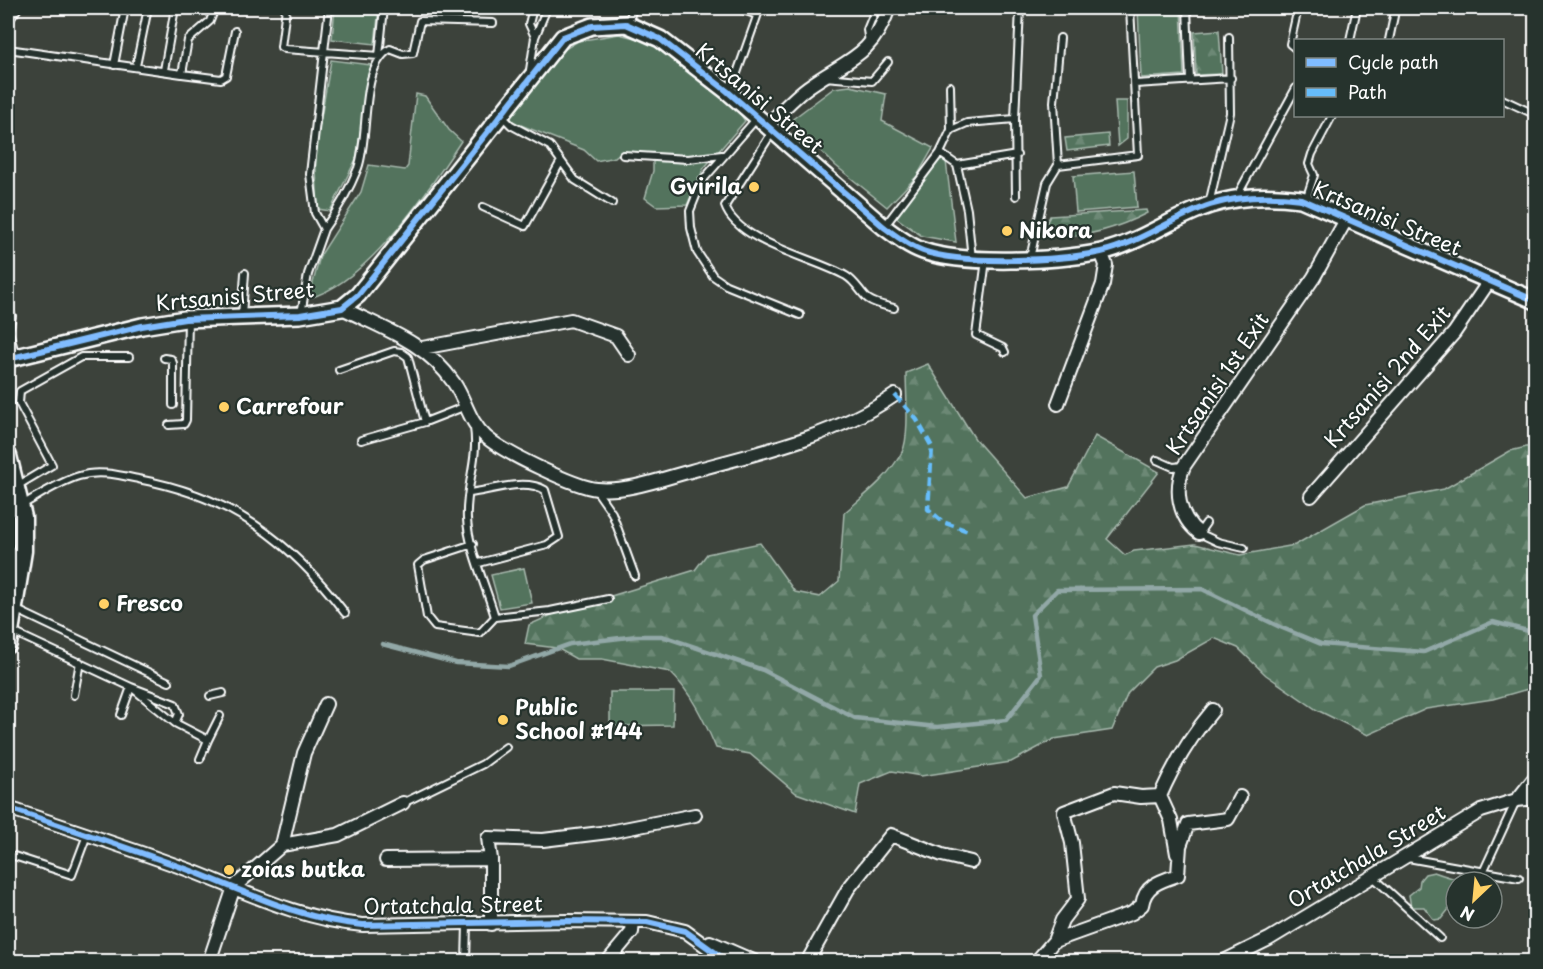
<svg xmlns="http://www.w3.org/2000/svg" width="1543" height="969" viewBox="0 0 1543 969" font-family="'Playpen Sans',sans-serif">
  <defs>
    <pattern id="forest-firs" width="22" height="20" patternUnits="userSpaceOnUse" patternTransform="scale(1.5)"><rect width="22" height="20" fill="#52735d"/><path d="M5 1l3.5 6h-7zM16 11l3.5 6h-7z" fill="#6c8875"/></pattern>
  </defs>
  <rect width="100%" height="100%" fill="#3c423b"/>
  <filter id="ink" filterUnits="userSpaceOnUse"><feTurbulence type="fractalNoise" baseFrequency=".0167" numOctaves="2"/><feDisplacementMap in="SourceGraphic" scale="12" xChannelSelector="R" yChannelSelector="G"/><feConvolveMatrix kernelMatrix="1 2 1 2 8 2 1 2 1" color-interpolation-filters="sRGB"/></filter>
  <g filter="url(#ink)">
    <!-- green -->
    <path fill="#52735d" stroke="#a8b9ae" stroke-width="1.5" d="M335,8H379L375,44L332,39Z
      M1138,8H1181L1184,75L1141,78Z
      M619,34L651,42L663,49L739,112L745,121L704,168L687,205L656,206L645,198L653,171V155L622,151L615,157L596,161L584,150L513,122L510,116L565,49L578,41Z
      M331,60L371,65L356,159L330,211L318,209L315,152Z
      M850,86L886,94L882,121L933,148L917,176L887,207L836,166L790,121L834,88Z
      M416,94L425,96L449,130L461,141C429,190 367,283 309,298L320,256L361,192L369,165L405,170L408,166Z
      M1127,101V139L1118,146L1115,101Z
      M945,153L956,242L922,236L894,216Z
      M1134,171L1137,207L1076,212L1073,176Z
      M524,568L532,603L500,608L491,575Z
      M610,692H674L673,725L610,726Z
      M1434,872C1456,880 1469,884 1492,876L1493,883L1456,882V905L1449,909L1441,919L1434,920L1424,907H1411L1409,895L1419,887L1420,880L1425,874Z"/>
    <!-- forest -->
    <path fill="url(#forest-firs)" stroke="#a8b9ae" stroke-width="1.5" d="M1219,30L1222,74L1196,75L1194,32Z
      M1108,134L1109,146L1067,151L1065,138Z
      M1146,210L1147,213C1114,230 1077,240 1040,236L1050,216Z
      M928,364L975,439L1027,498L1068,487L1095,436L1159,472L1107,539L1125,555L1134,551L1195,544L1240,555L1295,545L1365,505L1444,489L1510,451L1535,445V687L1493,699L1426,709L1368,735L1317,710L1266,675L1238,648L1214,638L1175,660L1154,667L1128,693L1112,730L1054,739L1011,762L921,776L892,771L860,784L855,814L796,793L750,754L716,748C705,722 691,692 670,672L602,659H576L557,648L525,644L529,625L556,613L695,570L707,554L760,543L795,592L820,597L839,581L844,513C865,495 888,478 902,452C910,438 906,391 906,373Z"/>
    <g fill="none" stroke-linecap="round" stroke-linejoin="round">
      <!-- stream -->
      <path stroke="#92a8a7" stroke-width="4.5" d="M382,644L456,663L509,666L570,644L637,636H662L763,670L855,718L937,727L1006,720L1041,675L1032,615L1057,590L1202,589L1280,627L1321,644L1424,652L1493,622L1536,633"/>
      <defs>
        <path id="service" d="M286,8L281,47L285,49L379,56L384,8
          M533,8L529,24L535,37
          M738,8L757,15
          M1187,8L1190,80
          M8,22L18,8
          M627,23L634,8
          M1350,40L1357,8
          M1389,40L1394,16
          M869,42L867,30L876,8
          M8,49L182,74L188,40L210,21L215,8
          M1296,49L1290,44L1298,8
          M114,65L125,8
          M136,66L148,8
          M164,70L175,8
          M530,70L535,37L547,8
          M182,74L221,79L226,76L235,31
          M825,77L872,81L888,62
          M1135,84L1231,78
          M950,86L951,130
          M728,90L737,73L760,8
          M1502,99L1536,115
          M502,116L511,125L550,146L575,180L612,203
          M757,118L702,181L690,211L691,228L697,252L713,276L726,285L800,315
          M1015,119L1016,196
          M773,131L725,206C737,242 814,258 846,276C856,282 860,292 868,299C875,304 886,306 894,308
          M940,153L957,165L967,210L972,259
          M623,155L688,159L722,155
          M957,165L1017,155
          M1058,165L1054,102L1060,38
          M1237,196L1296,88
          M1306,200L1314,175L1309,164L1312,154L1332,116
          M1209,204L1230,113L1229,37
          M483,207L525,226L561,161
          M884,227L940,153L951,130L967,123L1015,119L1020,8
          M324,229C337,211 350,188 358,168C370,135 359,68 390,49L403,54L413,53L420,21L493,23
          M1030,258L1047,183L1058,165L1138,155L1130,8
          M986,260L976,335L1003,348L1005,352
          M301,314L308,274L324,229L315,213L310,174L329,8
          M12,316L9,331L16,357
          M242,316L245,273
          M164,358L171,359L173,363V405
          M339,370L394,351L401,352L408,357L425,422
          M169,425L184,424L186,420L188,318
          M474,428C479,459 465,488 467,519C468,547 487,589 495,617
          M361,440L425,422L466,406
          M1157,460L1173,467L1184,466
          M17,486L52,465L19,403L20,391L81,357H129
          M596,490L612,513L635,576
          M470,493C492,490 525,478 545,490L559,537L547,545L479,563
          M22,505C40,495 59,482 79,476C98,470 119,475 138,479C230,496 289,539 345,613
          M1206,523L1199,533L1218,542L1244,548
          M473,544L424,560L418,565L427,617L435,627L480,633L495,617L550,611L608,599
          M15,609L169,682
          M11,631L131,687L175,723L208,740L200,759
          M74,695L80,662
          M210,696L223,693
          M121,715L131,687L175,704L179,714L175,723
          M208,740L220,716
          M403,803L483,764L506,747
          M14,856L72,875L87,835
          M1408,858L1519,878
          M1484,870L1515,803
          M1372,876L1440,938
          M466,962L467,924"/>
        <path id="minor" d="M767,126C780,112 793,98 808,87C847,59 871,58 889,8
          M342,308C384,329 426,342 454,383C466,401 469,422 486,437C503,452 575,487 597,489C628,492 661,479 691,471C759,453 835,436 895,395
          M422,348L571,320L616,336L629,355
          M1058,404L1103,284L1106,265L1101,252
          M1311,496L1454,333L1490,280
          M1199,533C1178,517 1174,489 1184,466L1314,277L1347,218
          M1160,796L1171,820L1177,854
          M1517,800L1536,776
          M8,808C68,828 129,848 189,870C246,892 302,920 363,925L567,921L647,922L685,931L728,962
          M282,845L304,753L326,704
          M386,860L491,859
          M491,924V859L488,838L543,840L609,832L695,815
          M1054,941L1132,913L1142,905C1145,885 1160,881 1178,875L1180,846L1188,824L1228,819L1240,797
          M710,942L756,962
          M209,962L234,887L282,845L338,835L403,803
          M607,962L632,932L633,922
          M807,962L848,889L891,835L942,855L971,862
          M1036,962L1054,941L1062,920L1078,899L1072,843L1064,812L1114,793L1141,797L1160,796C1174,764 1190,737 1213,710
          M1222,962L1269,939L1481,811L1517,800L1536,798"/>
        <path id="tertiary" d="M8,359L142,326L185,319L300,315L342,308L358,295L563,37L592,26L626,24L660,39L727,91L884,227C896,236 909,246 923,251C963,265 1058,261 1101,252C1140,243 1173,217 1210,205C1241,195 1270,195 1301,199L1536,301
          M8,553L13,597"/>
        <path id="secondary" d="M8,456L23,517V551L8,644"/>
      </defs>
      <!-- service casing -->
      <use href="#service" stroke="#fff" stroke-width="10"/>
      <!-- minor casing -->
      <use href="#minor" stroke="#fff" stroke-width="16"/>
      <!-- tertiary casing -->
      <use href="#tertiary" stroke="#fff" stroke-width="20"/>
      <!-- secondary casing -->
      <use href="#secondary" stroke="#fff" stroke-width="21"/>
      <!-- service -->
      <use href="#service" stroke="#26332d" stroke-width="6"/>
      <!-- minor -->
      <use href="#minor" stroke="#26332d" stroke-width="12"/>
      <!-- tertiary -->
      <use href="#tertiary" stroke="#26332d" stroke-width="15"/>
      <!-- secondary -->
      <use href="#secondary" stroke="#26332d" stroke-width="16"/>
      <!-- quiet -->
      <path stroke="#66bdfb" stroke-width="4.5" stroke-dasharray="9 4.5" stroke-linecap="butt" d="M895,395L917,420L932,447L928,509L943,522L968,531"/>
      <defs>
        <path id="cycleway" d="M8,359L142,326L185,319L300,315L342,308L358,295L563,37L592,26L626,24L660,39L727,91L884,227C896,236 909,246 923,251C963,265 1058,261 1101,252C1140,243 1173,217 1210,205C1241,195 1270,195 1301,199L1536,301
          M8,808C68,828 129,848 189,870C246,892 302,920 363,925L567,921L647,922L685,931L728,962"/>
      </defs>
      <!-- cycleway casing -->
      <use href="#cycleway" stroke="#26332d" stroke-width="10"/>
      <!-- cycleway -->
      <use href="#cycleway" stroke="#80bcff" stroke-width="6"/>
    </g>
  </g>
  <!-- markers -->
  <g fill="#ffd166" stroke="#26332d" stroke-width="2">
    <circle cx="754" cy="187" r="6"/>
    <circle cx="1007" cy="231" r="6"/>
    <circle cx="224" cy="407" r="6"/>
    <circle cx="104" cy="604" r="6"/>
    <circle cx="503" cy="720" r="6"/>
    <circle cx="229" cy="870" r="6"/>
  </g>
  <g text-anchor="middle" stroke-width="4.5" stroke-linejoin="round" paint-order="stroke">
    <!-- street labels -->
    <g font-size="21" fill="#fff" stroke="#26332d">
      <text transform="translate(759 99) rotate(40)" y="7">Krtsanisi Street</text>
      <text transform="translate(1387 219) rotate(23)" y="7">Krtsanisi Street</text>
      <text transform="translate(235 297) rotate(-5)" y="7">Krtsanisi Street</text>
      <text transform="translate(1388 377) rotate(-49)" y="7">Krtsanisi 2nd Exit</text>
      <text transform="translate(1218 384) rotate(-56)" y="7">Krtsanisi 1st Exit</text>
      <text transform="translate(1367 857) rotate(-31)" y="7">Ortatchala Street</text>
      <text transform="translate(453 906) rotate(-1)" y="7">Ortatchala Street</text>
    </g>
    <!-- poi labels -->
    <g font-size="21" font-weight="bold" fill="#fff" stroke="#26332d" text-anchor="start">
      <text x="742" y="194" text-anchor="end">Gvirila</text>
      <text x="1019" y="238">Nikora</text>
      <text x="236" y="414">Carrefour</text>
      <text x="116" y="611">Fresco</text>
      <text x="515" y="715">Public<tspan x="515" dy="24">School #144</tspan></text>
      <text x="241" y="877">zoias butka</text>
    </g>
  </g>
  <!-- margin -->
  <rect width="1543" height="969" fill="none" stroke="#26332d" stroke-width="30"/>
  <rect x="15" y="15" width="1513" height="939" fill="none" stroke="#fff" stroke-width="2" filter="url(#ink)"/>
  <!-- legend -->
  <rect x="1294" y="39" width="210" height="78" fill="#26332d" stroke="#7d8581" stroke-width="1.5"/>
  <rect x="1306" y="58" width="30" height="9" fill="#80bcff" stroke="#7d8581" stroke-width="1.5"/>
  <text x="1348" y="69" font-size="18" fill="#ffffff">Cycle path</text>
  <rect x="1306" y="88" width="30" height="9" fill="#66bdfb" stroke="#7d8581" stroke-width="1.5"/>
  <text x="1348" y="99" font-size="18" fill="#ffffff">Path</text>
  <!-- north arrow -->
  <g transform="translate(1474 900) rotate(206)"><circle r="28" fill="#26332d" stroke="#7d8581" stroke-width="1.5"/>
  <path d="M0-4.5L10 22L0 15L-10 22Z" fill="#ffd166"/>
  <text y="-9" font-size="16" font-weight="bold" text-anchor="middle" fill="#ffffff">N</text>
  </g>
</svg>
